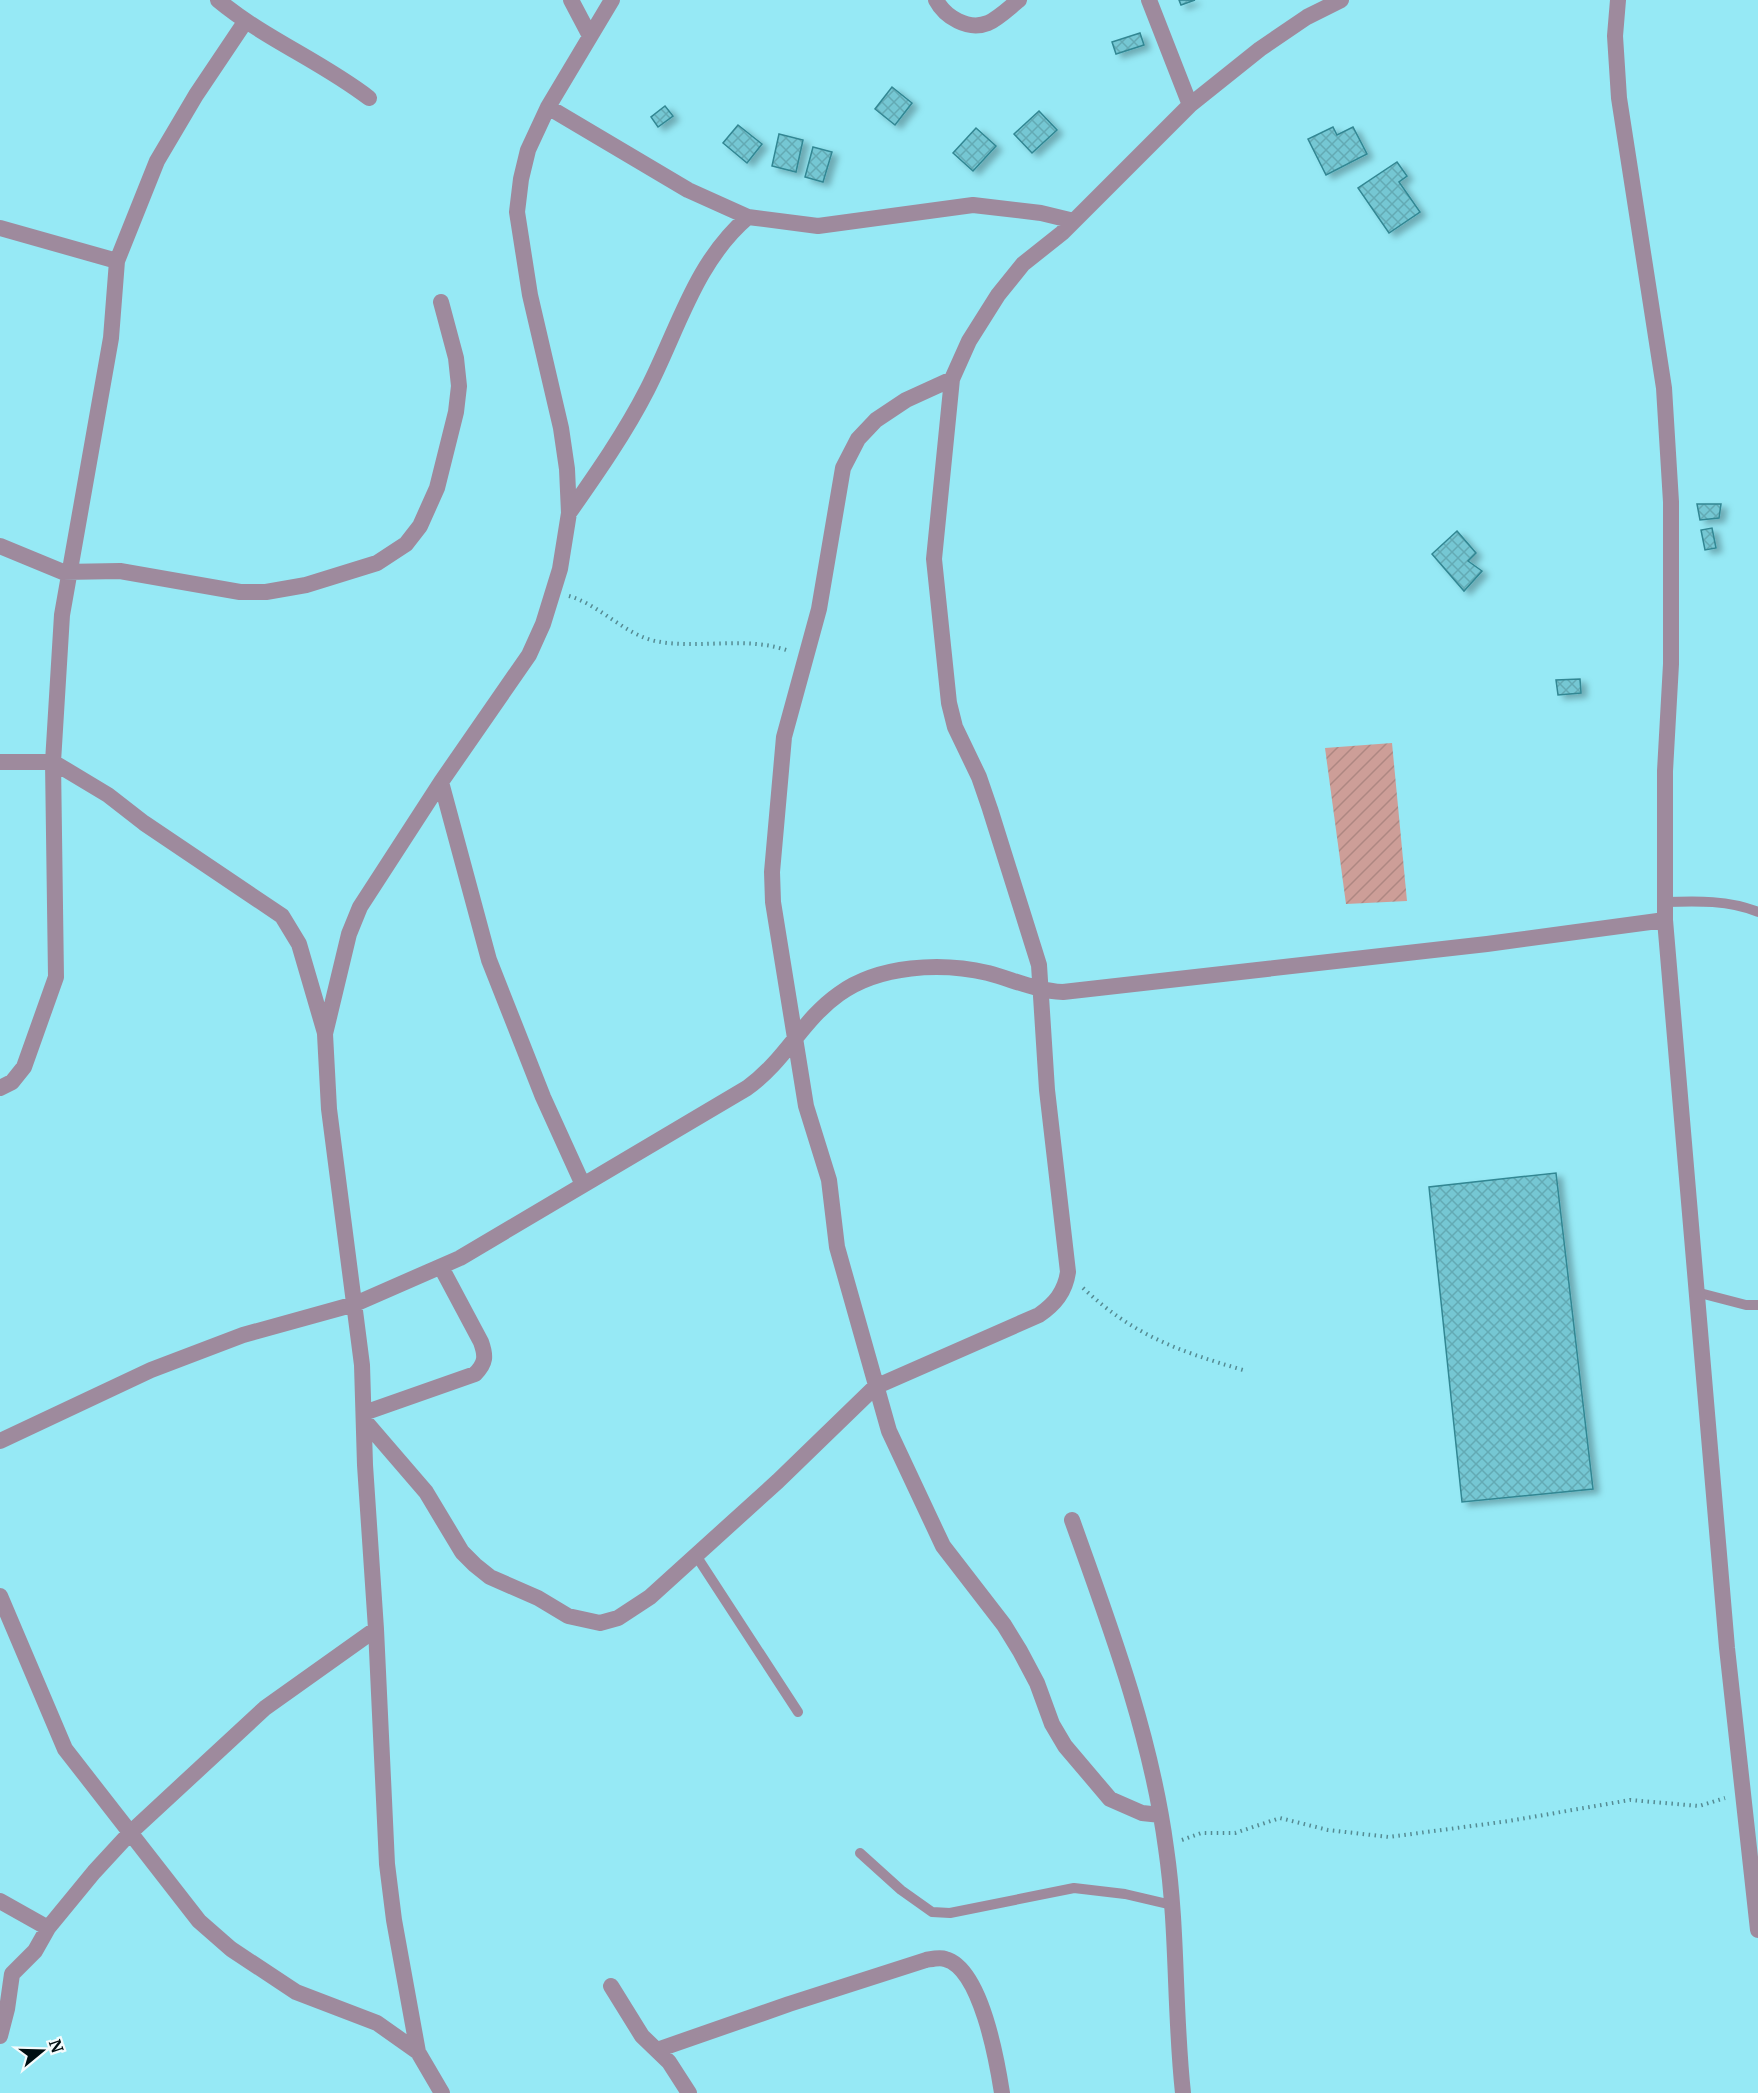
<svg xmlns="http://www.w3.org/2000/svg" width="1758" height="2093" viewBox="0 0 1758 2093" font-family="Merriweather,serif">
  <defs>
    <pattern id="garden-furrows" width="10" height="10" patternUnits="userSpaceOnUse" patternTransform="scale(1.5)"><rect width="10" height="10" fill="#cd9e98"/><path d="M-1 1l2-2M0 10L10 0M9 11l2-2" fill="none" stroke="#ae8782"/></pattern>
    <pattern id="building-cross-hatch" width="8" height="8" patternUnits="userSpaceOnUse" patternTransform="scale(1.5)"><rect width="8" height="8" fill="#75c7d3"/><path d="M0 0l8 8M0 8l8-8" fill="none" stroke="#63aab4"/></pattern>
    <filter id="shadow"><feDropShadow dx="6" dy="4" stdDeviation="3" flood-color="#0004"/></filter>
  </defs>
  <rect width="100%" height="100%" fill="#96e9f5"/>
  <!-- garden -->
  <path fill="url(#garden-furrows)" d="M1392,743L1407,901L1346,904L1325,748Z"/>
  <!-- building -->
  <path fill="url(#building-cross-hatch)" stroke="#328793" stroke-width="1.5" filter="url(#shadow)" d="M1179,0H1195L1181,5Z
    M1140,33L1144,45L1116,54L1112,42Z
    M892,87L912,103L895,125L875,109Z
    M665,106L673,116L658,127L651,117Z
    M1039,111L1057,130L1032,153L1014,134Z
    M738,125L762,144L747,163L723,143Z
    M1333,127L1337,135L1353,127L1367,154L1326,175L1308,139Z
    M976,128L996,146L973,171L953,153Z
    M779,134L803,140L796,172L772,166Z
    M813,147L832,152L823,182L805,177Z
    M1397,162L1407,176L1399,182L1420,212L1389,233L1358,188Z
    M1697,504H1721L1719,518L1700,520Z
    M1712,528L1716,548L1705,550L1701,530Z
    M1457,531L1476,553L1468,561L1482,571L1464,591L1432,554Z
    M1580,679L1581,693L1558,695L1556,680Z
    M1556,1173L1593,1489L1462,1502L1429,1187Z"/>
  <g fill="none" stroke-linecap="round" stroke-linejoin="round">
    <!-- path -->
    <path stroke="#558b93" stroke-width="4" stroke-dasharray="1.5 4.5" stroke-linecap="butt" d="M569,596C600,605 624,634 655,641C698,650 746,635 789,651
      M1083,1288C1133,1335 1178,1351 1243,1370
      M1182,1840L1201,1833H1235L1280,1818L1328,1830L1389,1837L1509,1821L1630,1800L1699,1806L1725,1798"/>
    <!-- service -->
    <path stroke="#9e8a9d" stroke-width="10" d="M1666,902C1697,901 1729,900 1758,912
      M1696,1292L1746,1305H1758
      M697,1557L798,1712
      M860,1853L901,1890L932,1912L950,1913L1074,1888L1125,1894L1172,1905"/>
    <!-- minor -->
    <path stroke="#9e8a9d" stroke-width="16" d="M218,0C265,39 321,61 369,98
      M571,0L590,36
      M936,0C945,17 968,31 988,23C999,18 1010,7 1019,0
      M1149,0L1190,105
      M1618,0L1615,36L1619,98L1664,388L1671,502V664L1665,771V920L1727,1648L1758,1930
      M548,107L688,190L748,217L818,226L973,205L1041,213L1074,221
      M0,228L117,261
      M952,379L906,400L876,420L858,439L843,468L819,609L784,737L772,872L773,902L806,1106L829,1180L837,1247L889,1431L943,1546L1004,1625L1020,1651L1037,1683L1052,1724L1065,1746L1110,1799L1142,1813L1161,1815
      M569,513C597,473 625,433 647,390C678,330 695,262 748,217
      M0,546L63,572L120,571L240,592H266L306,585L377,563L406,544L420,526L437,488L456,412L459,386L456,358L441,302
      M0,762H53L108,795L144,823L282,916L299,944L325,1033
      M441,782L489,960L543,1097L583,1185
      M0,1088L12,1082L24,1067L56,977L53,762L62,615L111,338L117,261L157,161L196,95L245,22
      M364,1413L475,1374C486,1363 486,1356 481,1342L441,1267
      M364,1420L426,1492L462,1552L475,1565L490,1577L538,1598L568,1616L600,1623L618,1618L650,1597L778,1481L875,1387L1039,1315C1055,1304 1065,1292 1068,1272L1047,1090L1039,965L990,809L979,777L955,727L949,703L934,559L952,379L969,341L998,295L1023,264L1062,233L1190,105L1260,49L1307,17L1341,0
      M0,1441L151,1370L243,1335L355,1304L460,1258L747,1088C786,1060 802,1020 839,994C879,965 941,962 988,973C1014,980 1037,991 1063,992L1487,944L1665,920
      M1072,1520C1110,1626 1151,1735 1166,1848C1178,1929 1174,2011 1183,2093
      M0,1596L65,1749L199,1921L231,1949L296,1992L377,2023L418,2052
      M0,1901L48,1928
      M611,1986L642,2036L669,2062L689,2093
      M0,2036L7,2009L12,1974L35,1951L48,1928L94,1872L130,1833L265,1708L376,1629
      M657,2050L789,2004L926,1960C932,1959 940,1957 945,1959C981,1968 997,2061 1002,2093
      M442,2093L418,2052L394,1920L387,1864L376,1629L365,1465L362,1365L329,1109L325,1034L349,934L360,907L441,782L529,655L543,624L560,569L569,513L567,469L561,428L530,295L517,212L521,179L528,150L548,107L612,0"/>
  </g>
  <!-- north arrow -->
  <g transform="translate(42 2051) rotate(71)" stroke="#f4fbfc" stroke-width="4.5" paint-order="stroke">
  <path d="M0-4.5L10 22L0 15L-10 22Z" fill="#000f12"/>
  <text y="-9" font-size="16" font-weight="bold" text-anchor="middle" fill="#000f12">N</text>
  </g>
</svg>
